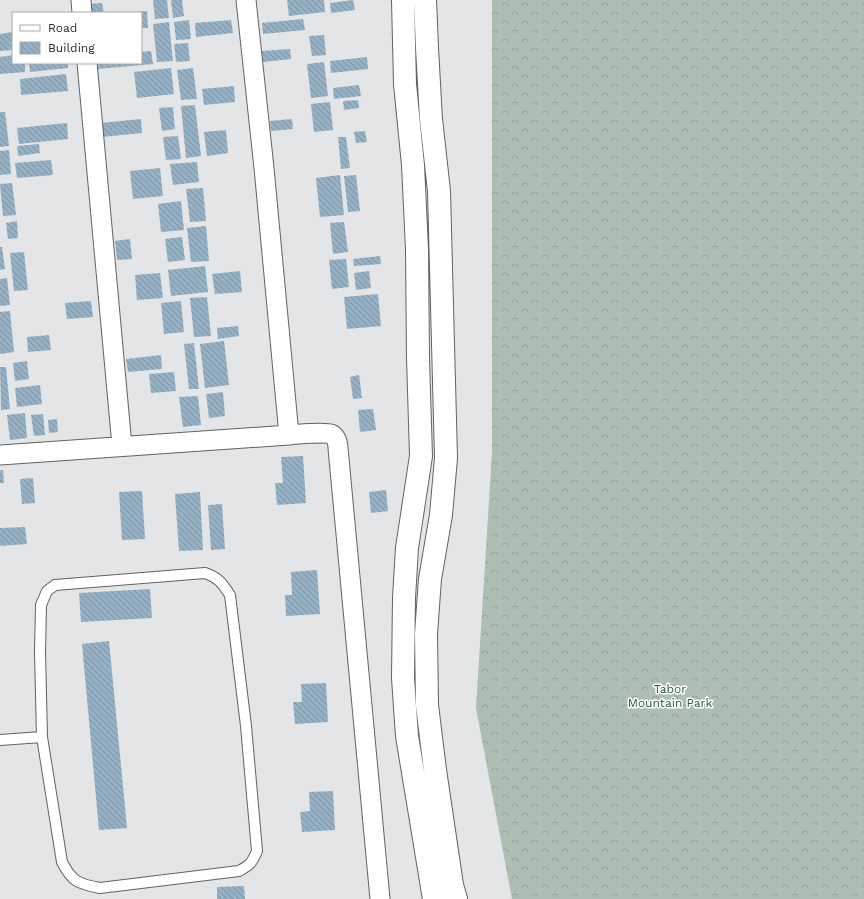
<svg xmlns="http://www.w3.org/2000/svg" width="864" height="899" viewBox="0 0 864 899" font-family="'Work Sans',sans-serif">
  <defs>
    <pattern id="forest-crowns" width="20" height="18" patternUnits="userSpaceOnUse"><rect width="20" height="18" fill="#adbeb2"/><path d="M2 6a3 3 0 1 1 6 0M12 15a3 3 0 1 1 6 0" fill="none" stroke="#95a399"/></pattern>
    <pattern id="building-back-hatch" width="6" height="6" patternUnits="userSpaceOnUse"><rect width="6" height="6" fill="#95b1c6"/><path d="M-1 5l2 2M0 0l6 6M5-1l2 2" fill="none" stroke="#7a90a1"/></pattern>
  </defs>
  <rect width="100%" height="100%" fill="#e3e5e6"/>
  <!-- forest -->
  <path fill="url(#forest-crowns)" d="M492,0H864V899H512L476,708L492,453Z"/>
  <!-- building -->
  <path fill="url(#building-back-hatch)" d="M153,0H167L169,18L155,19Z
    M171,0H182L184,16L173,18Z
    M287,0H324L325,12L289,16Z
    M353,0L355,10L331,13L330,3Z
    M102,3L104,13H90L89,4Z
    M147,11L148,28H141V13H135V12Z
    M303,19L305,30L263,34L262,23Z
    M189,20L191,39L176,40L174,22Z
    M231,20L233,33L196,37L195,23Z
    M169,22L173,61L157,62L153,24Z
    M13,32V50L0,51V34Z
    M324,35L326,55L312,56L309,36Z
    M188,43L190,61L176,62L174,44Z
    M290,49L291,59L263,62L261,51Z
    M151,51L153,64L98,69L97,63H141V52Z
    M13,55V63H25V72L0,74V57Z
    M367,57L368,69L331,73L330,61Z
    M324,62L328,96L311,98L307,64Z
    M29,63H68V68L30,72Z
    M171,68L174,94L137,98L134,72Z
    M193,68L197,99L181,100L177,70Z
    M66,74L68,91L21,95L20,79Z
    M359,85L361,96L334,99L333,88Z
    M234,86L235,102L204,105L202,89Z
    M358,100L359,108L344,110L343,101Z
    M330,102L333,130L314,132L311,104Z
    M195,105L201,156L186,158L181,106Z
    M173,107L175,129L162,131L159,108Z
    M0,112H5L9,146L0,147Z
    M141,119L142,133L102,137L101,123Z
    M292,119L293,129L271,131L270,121Z
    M67,123L68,139L19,144L17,128Z
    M226,130L228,153L207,156L204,132Z
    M365,131L367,142L356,143L354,132Z
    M178,136L181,159L166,160L163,137Z
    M338,137H346L350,168L341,169Z
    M39,144L40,153L18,156L17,146Z
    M9,150L11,174L0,175V151Z
    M51,160L53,175L17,178L15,163Z
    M197,162L199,182L173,185L170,164Z
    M160,168L163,196L133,199L130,171Z
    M340,175L344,215L320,217L316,178Z
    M356,175L360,211L348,212L344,176Z
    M12,183L16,215L3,216L0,184Z
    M203,188L206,221L190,222L186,189Z
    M181,201L184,230L161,232L158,204Z
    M17,221L18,238L8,239L6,223Z
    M344,222L348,252L333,254L330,223Z
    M206,226L209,261L191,262L187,228Z
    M182,237L185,260L168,262L165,239Z
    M130,239L132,259L117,260L115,241Z
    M0,247H2L5,269L0,270Z
    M24,252L28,290L14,291L10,253Z
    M380,256L381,264L354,266L353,259Z
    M346,259L349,287L332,289L329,260Z
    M205,266L208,292L171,296L168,270Z
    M240,271L242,292L215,294L212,274Z
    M369,271L371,288L356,290L354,273Z
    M160,273L163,298L137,300L135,275Z
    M7,278L10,305L0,306V279Z
    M378,294L381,326L347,329L344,297Z
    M207,297L211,336L194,337L190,298Z
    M91,301L93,317L67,319L65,303Z
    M181,301L184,332L164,334L161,303Z
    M10,311L14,352L0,354V312Z
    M238,326L239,336L218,339L217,328Z
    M49,335L51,350L28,352L27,337Z
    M224,341L229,385L205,388L200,344Z
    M194,343L199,389H189L184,344Z
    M161,355L162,369L128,372L126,359Z
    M27,361L29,379L15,381L13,363Z
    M0,367H6L10,409L1,410Z
    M174,372L176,391L151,393L149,374Z
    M359,375L362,398L353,399L350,377Z
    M40,385L42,404L17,407L15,388Z
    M223,392L225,416L209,418L206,394Z
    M198,396L201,425L183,427L179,397Z
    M373,409L376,430L360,432L358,410Z
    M25,413L27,438L10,440L7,415Z
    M43,414L45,435L34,436L31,415Z
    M57,419L58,432L49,433L48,420Z
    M303,456L306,503L277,505L275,483H283L281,457Z
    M0,470H3L4,483H0Z
    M33,478L35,503L22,504L20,479Z
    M386,490L388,511L371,513L369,492Z
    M142,491L145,539L122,540L119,492Z
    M200,492L203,550L179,551L175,494Z
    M222,504L225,549L211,550L208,505Z
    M25,527L27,544L0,546V528Z
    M317,570L320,614L286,616L285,595H292L291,572Z
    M150,589L152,618L81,622L79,593Z
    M109,641L127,828L99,830L82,644Z
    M326,683L328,722L295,724L293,702H302L301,684Z
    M333,791L335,830L302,832L300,812L310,811L309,792Z
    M244,886L245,899H217V887Z"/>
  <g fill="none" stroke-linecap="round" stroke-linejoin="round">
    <defs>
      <path id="service" d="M205,573C219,578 222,583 230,595L246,726L257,851C252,863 250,865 239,871L100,888C79,884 72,882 62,862L42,737L40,652L41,605L47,591L55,585Z
        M0,740L42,737"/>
      <path id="minor" d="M81,0L82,13
        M246,0L264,168L289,435
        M87,63L122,446
        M0,455L289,435C297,434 326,432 331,434C336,436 338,443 338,448L380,899"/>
      <path id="tertiary" d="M403,0L405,84L413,165L417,249L418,358L421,456L407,548L404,598L403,678L407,736L434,899
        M425,0L427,48L431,119L439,191L446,458L441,515L430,579L426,634L427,705L435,770L452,885L456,899"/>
    </defs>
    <!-- service casing -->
    <use href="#service" stroke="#616263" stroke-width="12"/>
    <!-- minor casing -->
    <use href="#minor" stroke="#616263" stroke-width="21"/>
    <!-- tertiary casing -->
    <use href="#tertiary" stroke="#616263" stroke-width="24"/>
    <!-- service -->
    <use href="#service" stroke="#fff" stroke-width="10"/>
    <!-- minor -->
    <use href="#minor" stroke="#fff" stroke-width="19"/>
    <!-- tertiary -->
    <use href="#tertiary" stroke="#fff" stroke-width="22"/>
  </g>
  <g text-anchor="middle" stroke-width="3" stroke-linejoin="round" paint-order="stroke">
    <!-- park labels -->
    <g font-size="12" fill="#28583a" stroke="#fff">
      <text x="670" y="693">Tabor<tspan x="670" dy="14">Mountain Park</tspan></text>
    </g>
  </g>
  <!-- legend -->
  <rect x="12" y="12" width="130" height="52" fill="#ffffff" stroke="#a9a9aa"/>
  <rect x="20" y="25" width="20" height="6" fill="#ffffff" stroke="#a9a9aa"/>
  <text x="48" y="32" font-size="12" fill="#29292a">Road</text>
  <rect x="20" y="42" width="20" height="12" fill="url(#building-back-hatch)" stroke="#a9a9aa"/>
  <text x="48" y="52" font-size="12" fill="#29292a">Building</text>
</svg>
